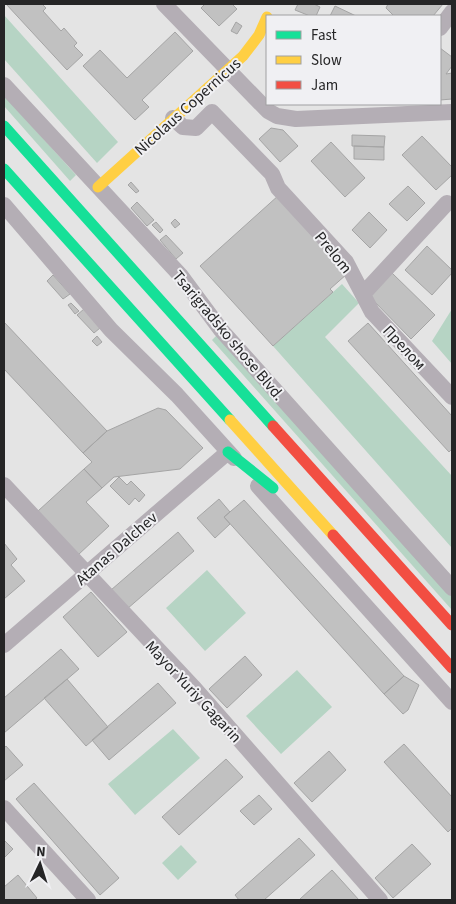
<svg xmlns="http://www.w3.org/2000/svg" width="456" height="904" viewBox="0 0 456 904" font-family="'Source Sans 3',sans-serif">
  <rect width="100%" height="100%" fill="#e4e4e4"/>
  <!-- green -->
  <path fill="#b6d4c4" d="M4,15L118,142L97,163L4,59Z
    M4,95L76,175L70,181L4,106Z
    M342,284L359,303L325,337L452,476V548L273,346Z
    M452,309V364L432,341Z
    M218,334L452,596V610L212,340Z
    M207,570L246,613L205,651L166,608Z
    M297,670L332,707L281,754L246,716Z
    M173,729L200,758L135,815L108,784Z
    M181,845L197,862L178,880L162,863Z"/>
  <!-- building -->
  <path fill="#c1c1c1" stroke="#a5a5a5" d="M6,4H42L46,8L43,11L61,31L64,28L77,43L74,46L83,55L67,70Z
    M205,4H232L237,9L219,26L201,8Z
    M298,4H314L320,7L316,16H310L295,10Z
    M388,4H443L433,16H394L386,8Z
    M335,6L356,16H330Z
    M236,22L242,26L237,34L231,31Z
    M175,32L193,51L142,100L149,107L135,120L83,66L100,50L127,78Z
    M440,48L452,57V66L446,74L452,73V99L440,100Z
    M271,128L283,130L298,146L280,162L259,139Z
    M352,135L385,136L384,147L352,146Z
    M422,136L452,167V175L436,190L402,155Z
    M331,142L365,178L345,197L311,161Z
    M354,146L384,147V160L354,159Z
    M131,182L139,191L136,193L128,185Z
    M408,186L425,203L407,221L389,204Z
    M279,195L347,274L330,289L333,292L273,346L200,266Z
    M137,202L154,220L147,226L131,208Z
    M369,212L387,230L370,248L352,230Z
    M175,219L180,224L175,228L171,223Z
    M156,222L163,230L160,233L152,225Z
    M166,235L183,253L176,259L160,240Z
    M427,246L452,270V273L432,295L405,270Z
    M392,273L435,315L411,339L369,296Z
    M53,275L70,294L63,299L47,281Z
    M71,303L79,311L75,314L68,305Z
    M84,309L100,328L94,333L77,315Z
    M4,322L107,431L83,453L4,369Z
    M368,323L452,416V449L449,452L348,341Z
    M97,336L102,342L97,346L92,341Z
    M158,408L166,410L203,448L180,469L114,477L102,488L84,469L92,462L83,453L107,431Z
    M84,469L102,488L86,502L109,526L78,555L38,511Z
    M119,477L127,485L131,481L145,495L139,502L135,498L129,505L110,486Z
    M219,499L230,512L224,517L230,524L215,538L197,518Z
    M244,500L404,676L384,694L224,517Z
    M178,532L194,551L127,609L111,590Z
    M4,543L17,559L11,565L25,581L4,599Z
    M91,592L127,632L98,657L63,617Z
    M61,649L79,669L4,733V698Z
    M245,656L262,675L227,708L209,689Z
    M404,676L419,685L408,710L403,714L384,694Z
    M67,679L108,727L86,746L44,698Z
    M158,683L176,703L109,760L92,740Z
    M404,744L452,797V828L448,832L384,762Z
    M6,746L23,765L4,781V748Z
    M329,751L346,770L312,802L294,783Z
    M226,759L243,777L179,835L162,817Z
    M34,783L119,878L100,895L16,799Z
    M259,795L272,809L254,825L240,811Z
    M299,838L315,855L264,900H239L235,895Z
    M4,840L13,849L4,858Z
    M412,844L431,864L393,898L375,878Z
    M332,870L359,900H301L300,899Z
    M18,875L37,898L34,900H4V887Z"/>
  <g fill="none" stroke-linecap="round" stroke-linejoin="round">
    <!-- street -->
    <path stroke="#b4aeb5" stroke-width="16" d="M164,4L268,111L277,116L296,119L452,112
      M440,28L452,12
      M4,85L181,276L221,330L452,588
      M173,118L183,127L196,128L212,112L272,174L278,188L346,262L372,312L452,397
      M4,205L111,330L177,395L234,458
      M363,294L447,203
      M4,485L195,689L380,900
      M258,486L452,702
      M4,645L228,452
      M4,808L88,900"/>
    <!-- fast -->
    <path stroke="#16e098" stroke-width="11" d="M4,126L273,426
      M4,169L230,420
      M228,452L273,488"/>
    <!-- slow -->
    <path stroke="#ffcf43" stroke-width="11" d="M98,187L243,56L259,35L267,17
      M230,420L333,535"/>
    <!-- jam -->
    <path stroke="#f24e42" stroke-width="11" d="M273,426L452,625
      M333,535L452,668"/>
  </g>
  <g text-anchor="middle" stroke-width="4" stroke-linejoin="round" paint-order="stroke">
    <!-- street labels -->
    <g font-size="16" fill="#252526" stroke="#f0f0f3">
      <text transform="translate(187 106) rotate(-42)" y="6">Nicolaus Copernicus</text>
      <text transform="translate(334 252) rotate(51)" y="6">Prelom</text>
      <text transform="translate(229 335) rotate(50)" y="6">Tsarigradsko shose Blvd.</text>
      <text transform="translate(405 347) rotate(47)" y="6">Прелом</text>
      <text transform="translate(116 548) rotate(-41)" y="6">Atanas Dalchev</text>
      <text transform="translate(194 691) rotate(47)" y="6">Mayor Yuriy Gagarin</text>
    </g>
  </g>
  <!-- border -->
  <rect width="456" height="904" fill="none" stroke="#252526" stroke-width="10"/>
  <!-- legend -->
  <rect x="266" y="15" width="175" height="90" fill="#f0f0f3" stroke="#9f9fa1"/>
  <rect x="276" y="31" width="25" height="8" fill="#16e098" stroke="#9f9fa1"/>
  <text x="311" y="40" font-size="15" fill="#252526">Fast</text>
  <rect x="276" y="56" width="25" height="8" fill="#ffcf43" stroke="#9f9fa1"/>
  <text x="311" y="65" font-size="15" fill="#252526">Slow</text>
  <rect x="276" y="81" width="25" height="8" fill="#f24e42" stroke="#9f9fa1"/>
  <text x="311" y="90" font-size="15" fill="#252526">Jam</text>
  <!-- north arrow -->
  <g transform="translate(40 864) rotate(4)" stroke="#f0f0f3" stroke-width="4" paint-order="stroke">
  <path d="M0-4L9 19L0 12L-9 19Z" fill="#252526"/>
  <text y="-8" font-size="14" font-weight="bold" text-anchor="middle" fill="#252526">N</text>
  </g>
</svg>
